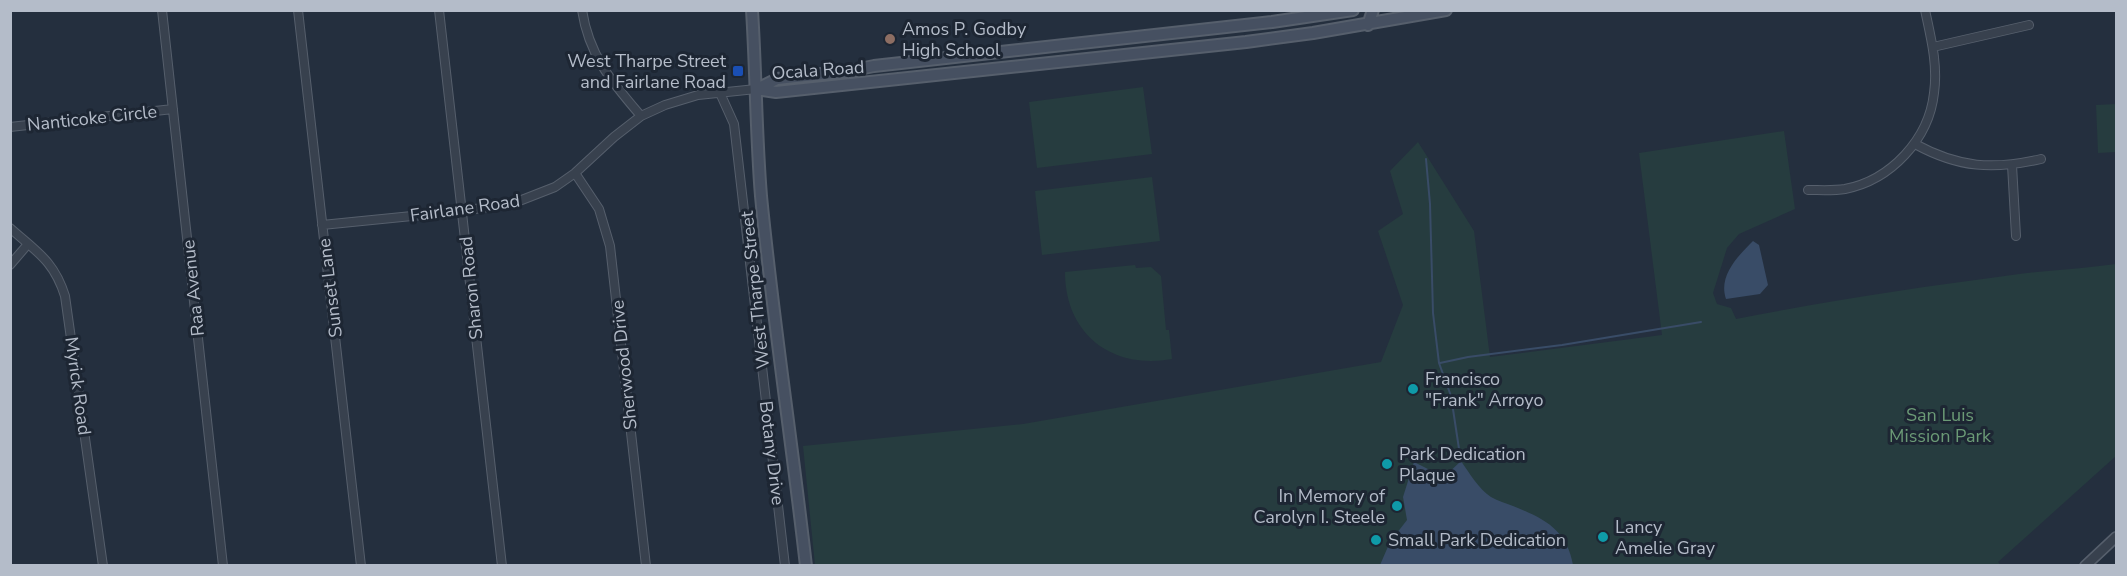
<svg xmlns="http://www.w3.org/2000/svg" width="2127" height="576" viewBox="0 0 2127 576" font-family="'Nunito Sans',sans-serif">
  <rect width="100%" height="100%" fill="#242f3e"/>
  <!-- green -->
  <path fill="#263c3f" d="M1143,87L1152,154L1037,168L1029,102Z
    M2116,104V152L2098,153L2096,105Z
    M1784,131L1795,209L1739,234L1727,248L1713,293L1717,304L1731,308L1736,319C1827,301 1920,287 2012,275C2047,270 2082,269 2116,264V456L1998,562L2001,565H815L803,446L1023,424L1381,362L1403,305L1378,231L1403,214L1390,171L1418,142L1474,231L1490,357L1662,335L1639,153Z
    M1152,177L1160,241L1042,255L1035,191Z
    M1135,265L1136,268L1151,267L1161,276L1166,330H1169L1172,359C1112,370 1065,334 1065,272Z"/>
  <!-- water -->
  <path fill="#394c67" d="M1753,241L1759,245L1768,285L1760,294L1726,299C1718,276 1738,256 1753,241Z
    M1461,461C1470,474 1478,488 1491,497C1498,501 1506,503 1513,506C1545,519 1567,530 1573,565H1380L1390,542L1407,520L1403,497L1414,462L1444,477Z"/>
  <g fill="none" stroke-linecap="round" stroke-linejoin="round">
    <!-- stream -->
    <path stroke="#394c67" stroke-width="2" d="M1426,159L1430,204L1433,313L1439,363L1451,396L1461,462
      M1440,363L1468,357L1562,345L1701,322"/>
    <defs>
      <path id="minor" d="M162,10L223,566
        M298,10L361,566
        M439,10L502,566
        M582,10C589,56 612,82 641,116
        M1933,47L2029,25
        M720,93L734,124L785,566
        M10,127L173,109
        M1915,144C1959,168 1993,170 2041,159
        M2012,165L2016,236
        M575,173L599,209L610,246L646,566
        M1808,190C1820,190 1833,191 1845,189C1891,180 1929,139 1934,93C1938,65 1931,38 1925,10
        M322,225L462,211L514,203L555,187L575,173L614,137L641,116L665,105L698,95L756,89
        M10,228C37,252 54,261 65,296L103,566
        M10,265L28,244"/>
      <path id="tertiary" d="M2085,566L2116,537"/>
      <path id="secondary" d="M752,10C756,72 756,135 761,196C773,320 792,442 806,566
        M1368,25L1373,10
        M756,89L776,92L1246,42L1313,33L1446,10
        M757,89L777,79L849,71L874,66L1272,22L1353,10"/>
    </defs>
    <!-- minor casing -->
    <use href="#minor" stroke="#565f6c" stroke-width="10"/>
    <!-- tertiary casing -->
    <use href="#tertiary" stroke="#565f6c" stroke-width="12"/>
    <!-- secondary casing -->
    <use href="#secondary" stroke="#565f6c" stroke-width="14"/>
    <!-- minor -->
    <use href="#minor" stroke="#38414e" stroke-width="8"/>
    <!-- tertiary -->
    <use href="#tertiary" stroke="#38414e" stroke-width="9"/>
    <!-- secondary -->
    <use href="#secondary" stroke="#465061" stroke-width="10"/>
  </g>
  <!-- markers -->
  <circle fill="#8d6e63" stroke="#1d2633" stroke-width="2" cx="890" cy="39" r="6"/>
  <rect fill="#1a4fb4" stroke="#1d2633" stroke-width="2" x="732" y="65" width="12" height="12" rx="3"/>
  <g fill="#0f9aa8" stroke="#1d2633" stroke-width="2">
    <circle cx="1413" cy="389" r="6"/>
    <circle cx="1387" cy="464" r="6"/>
    <circle cx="1397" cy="506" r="6"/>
    <circle cx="1603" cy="537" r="6"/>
    <circle cx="1376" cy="540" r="6"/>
  </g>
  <g text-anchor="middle" stroke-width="6" stroke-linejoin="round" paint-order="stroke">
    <!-- poi labels -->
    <g font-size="18" fill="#b4bcc9" stroke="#1d2633" text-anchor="start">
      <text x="902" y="35">Amos P. Godby<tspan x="902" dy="21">High School</tspan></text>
      <text x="726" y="67" text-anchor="end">West Tharpe Street<tspan x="726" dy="21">and Fairlane Road</tspan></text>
      <text x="1425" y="385">Francisco<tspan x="1425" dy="21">"Frank" Arroyo</tspan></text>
      <text x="1399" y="460">Park Dedication<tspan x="1399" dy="21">Plaque</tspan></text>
      <text x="1385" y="502" text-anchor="end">In Memory of<tspan x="1385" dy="21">Carolyn I. Steele</tspan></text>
      <text x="1615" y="533">Lancy<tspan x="1615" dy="21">Amelie Gray</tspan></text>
      <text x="1388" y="546">Small Park Dedication</text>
    </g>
    <!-- street labels -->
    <g font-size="18" fill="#b4bcc9" stroke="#1d2633">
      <text transform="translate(818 70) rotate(-4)" y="6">Ocala Road</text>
      <text transform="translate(92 118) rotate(-6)" y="6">Nanticoke Circle</text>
      <text transform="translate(465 208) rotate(-8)" y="6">Fairlane Road</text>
      <text transform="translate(193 288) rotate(-96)" y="6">Raa Avenue</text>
      <text transform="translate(330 288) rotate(-97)" y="6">Sunset Lane</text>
      <text transform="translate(471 288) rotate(-96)" y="6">Sharon Road</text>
      <text transform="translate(755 290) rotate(-96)" y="6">West Tharpe Street</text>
      <text transform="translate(624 365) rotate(-96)" y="6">Sherwood Drive</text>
      <text transform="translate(78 386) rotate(82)" y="6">Myrick Road</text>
      <text transform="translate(772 453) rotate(83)" y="6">Botany Drive</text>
    </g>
    <!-- park labels -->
    <g font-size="18" fill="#6b9a76" stroke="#1d2633">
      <text x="1940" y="421">San Luis<tspan x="1940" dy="21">Mission Park</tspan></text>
    </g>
  </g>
  <!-- border -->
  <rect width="2127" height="576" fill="none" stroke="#b4bcc9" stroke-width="24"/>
</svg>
